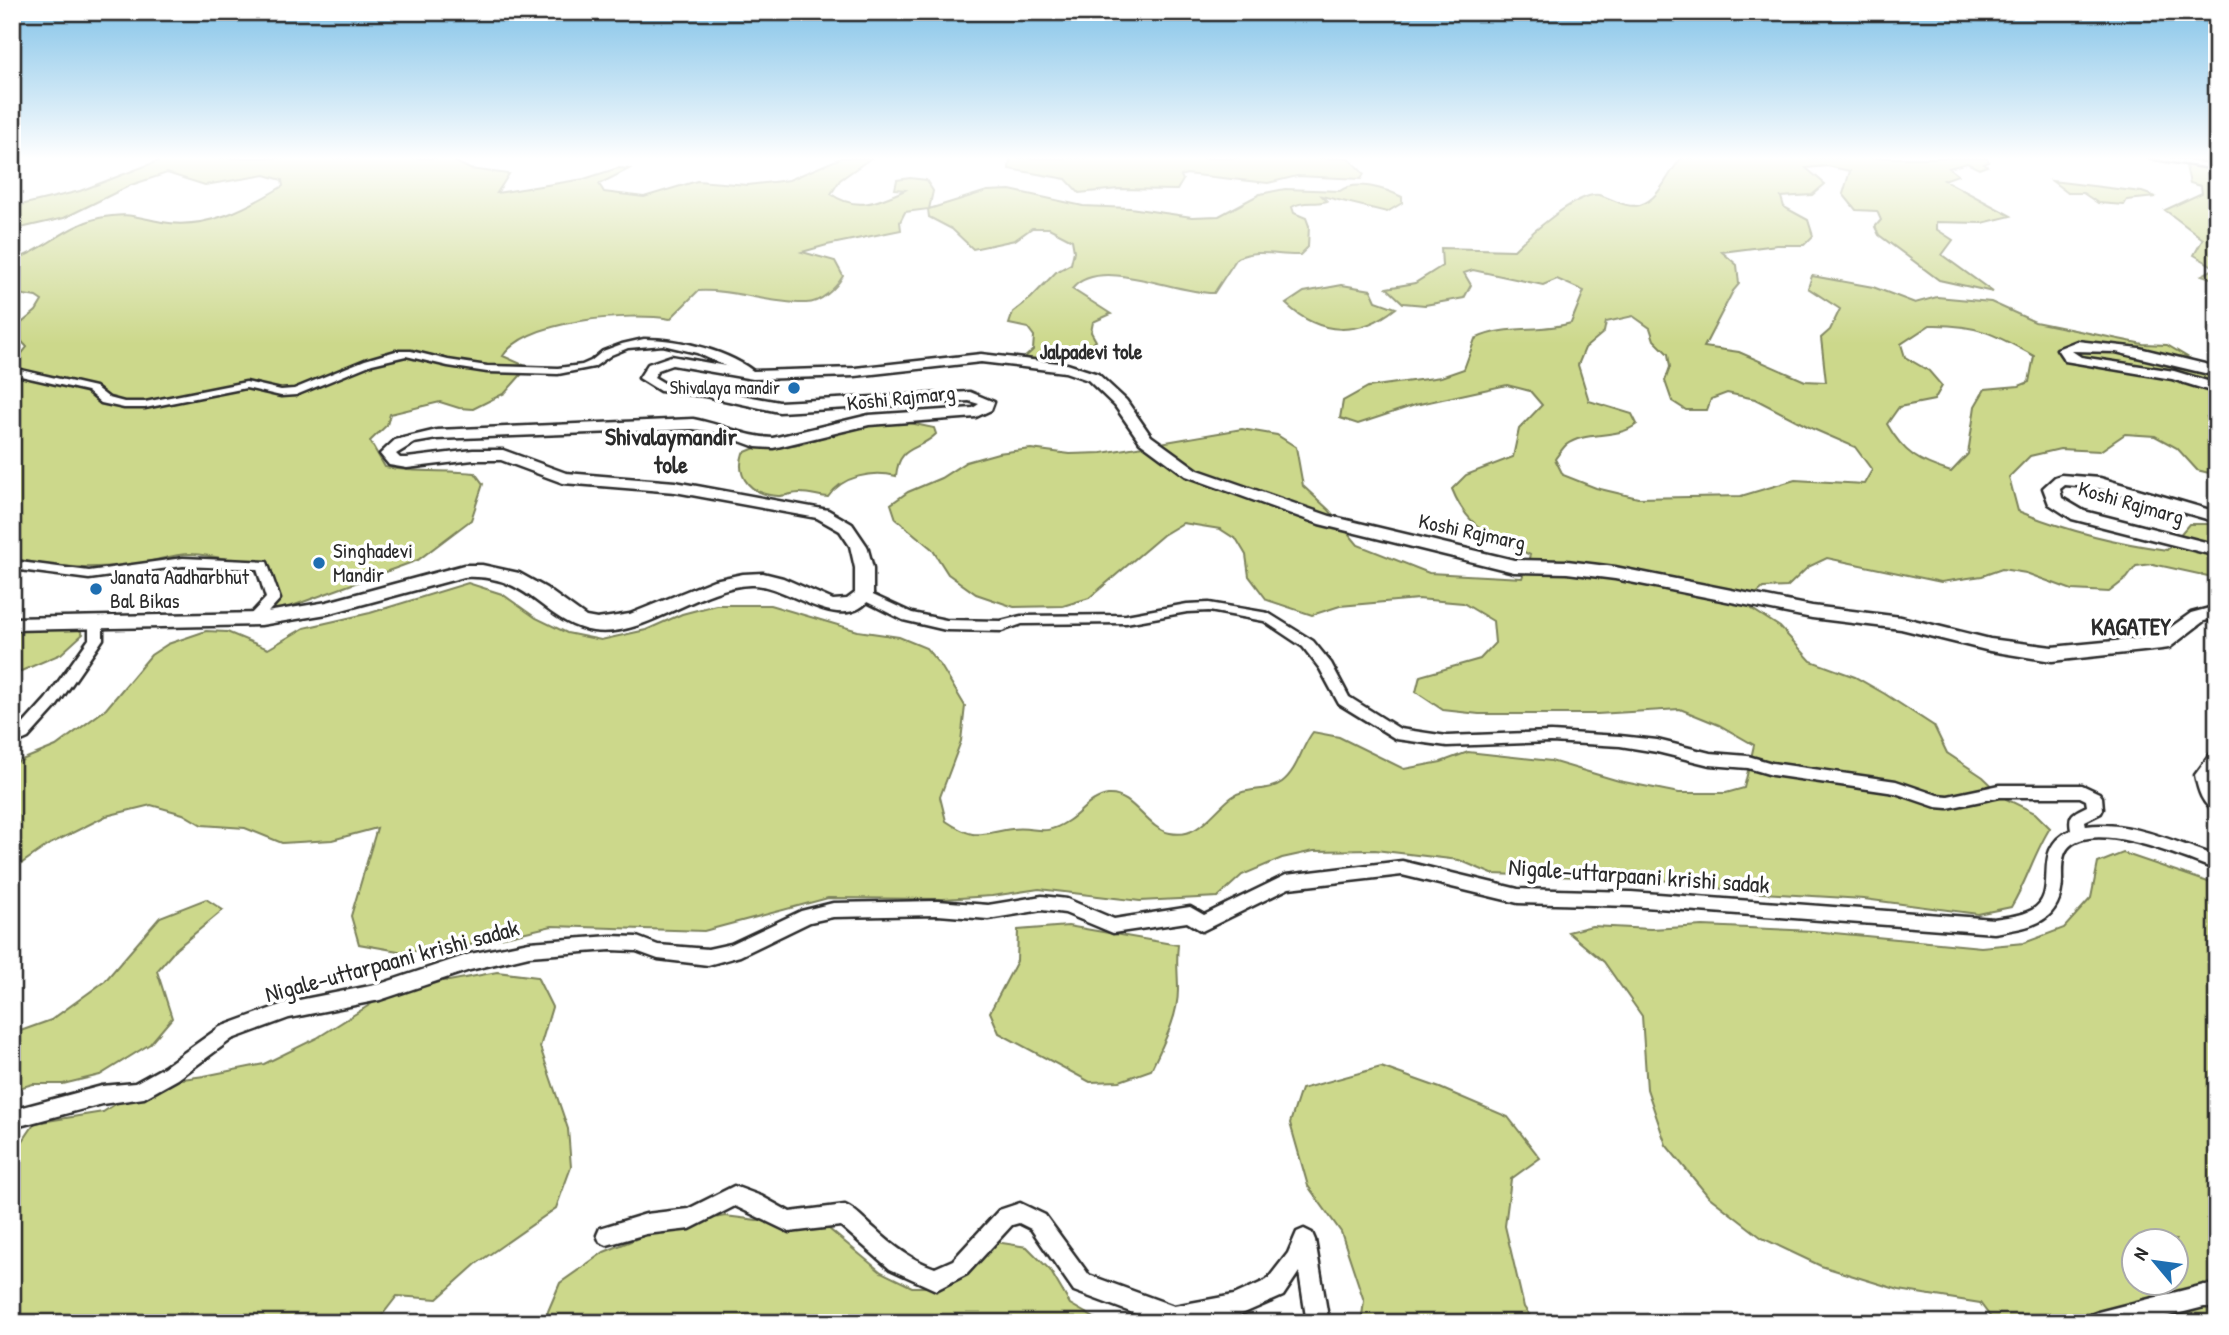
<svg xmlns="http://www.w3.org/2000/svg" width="2229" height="1335" viewBox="0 0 2229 1335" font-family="'Patrick Hand',sans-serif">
  <rect width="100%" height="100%" fill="#fff"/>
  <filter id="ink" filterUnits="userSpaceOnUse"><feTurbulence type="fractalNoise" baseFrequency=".0143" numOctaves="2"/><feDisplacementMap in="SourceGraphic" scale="14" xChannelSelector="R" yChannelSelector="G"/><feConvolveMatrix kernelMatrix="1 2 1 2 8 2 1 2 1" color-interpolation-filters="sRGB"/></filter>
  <g filter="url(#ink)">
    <!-- green -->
    <path fill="#ccd88b" stroke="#7c825b" stroke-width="2" fill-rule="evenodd" d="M166,158H448L470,169L509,174L497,193L584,179L618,168L629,169L599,184L604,192L644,197L697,181L748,185L789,180L841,158H871L840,180L831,194C856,212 879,202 905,190L895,189L897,180L910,178L926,180L933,191L929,209L987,191L1010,190L1083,206L1130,208L1192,217L1219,216L1260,194L1285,189L1340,191C1355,179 1386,189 1402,197V203L1387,212L1322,196L1327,201C1315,205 1303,200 1292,207L1294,213L1306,218L1309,226L1308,247L1300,255C1277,256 1259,248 1237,258L1214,293C1175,294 1100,255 1072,289L1111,314L1093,322L1091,332L1096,341C1065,363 1060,362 1022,360L1033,350L1034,336L1028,328L1009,324L1013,312L1031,298L1056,272L1071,264L1074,251L1072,240L1049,228H1032L1015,240L973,249L952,229L929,217L928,209L905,212L900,222L901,230L827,245L802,252L835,261L843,276C836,288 821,303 806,303C770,304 734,289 698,291L670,319C630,312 527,319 503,356L528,367L505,393L473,409L459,408L440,402L390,414L387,425L370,441L385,467C415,473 444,470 475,473L483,484L471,520L418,560L284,609L254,611L275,583L265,569C240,562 215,555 190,554C172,554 154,562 136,564C92,569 56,569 12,558V366L27,347L12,331L36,311L42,301L36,297L12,293V260C41,253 65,226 99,218C130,212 134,217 162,222C206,230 247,208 283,186L282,180L265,175L205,185L167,173L131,185L64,218L12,230V207L80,191Z
      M1007,158H1348L1364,174L1361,179L1297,176L1268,183L1186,174L1181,176L1183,180L1177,190L1118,189L1079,193L1066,179L1009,169L1010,160Z
      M1682,158H1987L1989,162L1984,164L1987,166L1979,169L1967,163L1949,168L1958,175L1944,180L2011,216L1982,223L1936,222V229L1953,240L1942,255L1993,292L1939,280L1879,235L1875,227L1881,220L1877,211L1856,210L1843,194L1850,171L1827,166L1806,168L1825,184L1812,195L1781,197L1784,207L1808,220L1813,236L1804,245H1777L1722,252L1737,265L1739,284L1733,291L1704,347L1739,352L1805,381L1826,382L1821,338L1830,330L1840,309L1808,288L1812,276L1873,287L1915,303L1937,297L1991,302L2035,322L2143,344L2167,345L2196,362L2217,367V417H2207L2215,438L2217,475L2197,470L2177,448L2155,436L2125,434L2100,451L2060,449L2030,456L2009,477L2018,511C2067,531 2115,543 2167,550L2189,524H2217V578L2153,564L2136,566L2127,578L2109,592L2072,590L2026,573L2002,569L1982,576L1941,582L1827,558L1808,567L1787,587L1763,588L1755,595L1752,609L1780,627L1811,661L1855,677L1885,694L1934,726L1947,753L1983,777L2006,799L2035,813L2050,828C2034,853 2027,881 2011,907L1978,914L1864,899L1761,893L1688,885L1626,873L1580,877L1492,874L1459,860L1375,850L1314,851L1282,858L1242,875L1218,897L1140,901L1039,889L992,896L943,899L828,898L704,931L552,926L461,947L404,952L359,944L351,916L377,828L332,840L282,843L245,828L202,825L183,814L151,805L106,816L48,845L12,870V764L56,746L106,709L151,655L168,644L206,631L227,632L268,649L304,628L370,613L468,583L502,594L536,618L567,633L601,640L646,630L682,614L716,605H770L858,631L899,637L926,648L941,666L965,706L961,741L940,797L946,821C977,842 980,833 1012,829C1037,826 1042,838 1068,821C1081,813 1091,797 1108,795C1134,793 1146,829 1170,833C1199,839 1212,812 1232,797C1245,787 1269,792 1282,782C1298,770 1301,747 1313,732L1339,737L1404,769L1441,762L1468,752L1551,761L1619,781L1679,793H1726L1744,788L1754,745L1719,725L1680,709L1597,714H1479L1443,710L1416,692L1420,676L1480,659L1495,643L1493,621L1463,603L1418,599L1340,606L1312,615L1267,600L1249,576L1246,555L1237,540L1220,529L1183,523L1163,535L1089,598L1063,606L1014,607L976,594L948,574L932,549L896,519L891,504L908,492L941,478L966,462L998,453L1031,449L1070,454L1102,453L1242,429L1277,435L1296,447L1303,486L1329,510L1358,545L1429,573L1522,578L1530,555C1492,535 1469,531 1452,489L1466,475L1513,457L1519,429L1542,405L1530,391L1507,385L1415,405L1358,424L1340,418L1343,401L1368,387L1441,377L1464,369L1475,339C1506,324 1539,333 1571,323L1584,291L1557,279L1543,285L1473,270L1464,273L1471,285L1464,298L1425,305L1403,303L1387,288L1415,283L1442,266L1441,248L1514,250C1529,235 1577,192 1599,195C1612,198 1626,209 1640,205C1661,199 1668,171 1682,158ZM1633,316L1650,328L1654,340L1668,354L1670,367L1665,381L1672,401L1686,410H1707L1711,399L1727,393L1755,399L1811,428L1855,447L1872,470L1864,484L1795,480L1741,496L1638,498L1596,488L1563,475L1555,459C1558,455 1562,449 1566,445C1586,430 1617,440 1637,424L1632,414L1589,401L1578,365L1585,348L1604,332L1606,322ZM1930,325C1976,324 1995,334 2034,356L2029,382L2019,386L1985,389L1975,406L1968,454L1951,472C1919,462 1904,454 1887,424L1899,407L1934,400L1942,386L1929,371L1905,357L1901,344Z
      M2184,158H2217V280L2202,275L2216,268L2194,255L2203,239L2165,210L2202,193L2201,186L2190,183Z
      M2052,181L2142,192L2156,197L2127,200L2124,205L2098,203L2083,193H2068Z
      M1342,285L1371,290L1376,301L1396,308C1360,337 1320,336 1286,304L1304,292Z
      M905,422L934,428L936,434C918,452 899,444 896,476C873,470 842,476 828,497C819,496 809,493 800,493C793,493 785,496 778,496C752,495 735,478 743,453L755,448L802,444L856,426Z
      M76,626L83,634L61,654L12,675V628Z
      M2123,853L2217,885V1323H1995L1980,1303L1899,1290L1821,1266L1762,1238L1708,1196L1666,1145L1647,1089L1642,1016L1604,962L1568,932L1592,926L1651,929L1703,926L1813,931L1981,947L2024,943L2064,928L2091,898L2098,863ZM2134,1240H2176V1282H2134Z
      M206,899L223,910L176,949L157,971L172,1018L150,1044L100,1075L63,1084H33L12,1090V1034L51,1020L105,981L160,917Z
      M1068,926L1178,945C1176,962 1178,974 1178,990C1178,1018 1162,1046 1151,1070L1120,1081L1090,1082L999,1033L990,1012L1017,961L1018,930Z
      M497,972L537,977L552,1007L540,1047L568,1129L571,1167L556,1208L476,1264L437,1299L397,1296L376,1323H12V1157L35,1123L103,1112L147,1084L204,1076L264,1064L317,1038L379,999L418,979L449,981Z
      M1381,1067L1440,1088L1508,1117L1540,1158L1511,1179L1505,1226L1524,1307L1535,1323H1361L1364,1301L1341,1232L1308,1186L1290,1123L1301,1089Z
      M725,1216L829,1229L881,1272L912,1287H932L996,1242L1027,1247L1050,1270L1070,1304L1103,1323H543L560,1283L604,1252L665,1227Z"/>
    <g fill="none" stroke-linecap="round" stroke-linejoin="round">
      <defs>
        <path id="minor" d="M2149,158H2167L2217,165V169Z
          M644,339C680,339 731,351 758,375L753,378L749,377L697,353L663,345L628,348L611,355L594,367L558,374L487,372L448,366L406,356L372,364L296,395L281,396L246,388L145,408H124L101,403L87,391L12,374V368L95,387L109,398L124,402H145L246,382L281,390L294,389L365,360L396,351H411L448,360L487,366L558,368L582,365L591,361L603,351L622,344Z
          M183,558L267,562L280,599L259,622H249L247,619L249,616L266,598L257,569L183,566L89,579L12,569V561L89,571Z
          M864,591L912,613L946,620L1001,621L1021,616L1126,615L1187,604L1209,603L1268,613L1313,641L1331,663L1349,697L1400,729L1447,736L1551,732L1620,736L1657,740L1710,753L1748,756L1772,763L1896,781L1937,795L1948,796L2000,785H2082L2099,793L2102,797L2103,809L2101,813L2085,821L2086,826C2130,820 2176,843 2217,856V870C2187,859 2091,817 2067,849C2061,858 2062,870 2062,880C2061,924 2030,927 1994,933L1631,906L1518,903L1402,875L1289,888L1202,931L1187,922L1113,933L1065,913L1042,910L988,919L938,915L833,917L810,922L740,956L708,965L658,959L636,951L611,950L529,956L470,970L380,1000L289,1018L232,1039L178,1079L144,1098L102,1104L12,1128V1110L102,1086L135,1083L164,1067L220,1027L289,1002L380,984L470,954L529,942L611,936L637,937L658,945L708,949L731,944L801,911L833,903L938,901L988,905L1042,896L1067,899L1114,919L1190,907L1204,915L1286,875L1402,861L1518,889L1631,892L1994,919C2007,917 2021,916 2032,910C2062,892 2028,849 2071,830C2068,814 2073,813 2087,806L2086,800L2080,797H2000L1948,808L1936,807L1895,793L1772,775L1748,768L1710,765L1657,752L1620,746L1551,742L1447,746L1396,739L1339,704L1320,669L1303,647L1264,621L1209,611L1187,612L1126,623L1022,624L1002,631L946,630L903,620L859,598L857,595L859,592Z
          M96,617L103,621V639L56,707L28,738L12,745V733L18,730L46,699L89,639V621Z
          M2217,750V768L2211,776C2213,789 2217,798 2217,812C2202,806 2198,790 2195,775L2212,752Z
          M734,1186L761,1196L790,1212L845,1205C857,1210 865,1221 875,1229C893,1246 912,1260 935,1268L953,1260L999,1210L1020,1203L1045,1215L1089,1275L1174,1306L1234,1295L1267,1280L1288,1253L1297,1232L1304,1229L1312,1233L1315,1240L1329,1323H1307L1299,1272L1283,1296L1235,1317L1202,1323H1160L1074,1291L1031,1229L1019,1223L1012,1225L967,1274L936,1290L890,1269L841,1226L789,1232L735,1206L690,1229L646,1234L607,1245L600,1242L597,1235L600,1228L646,1214L688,1209Z
          M2204,1285H2217V1307H2204L2141,1323H2087L2090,1315L2098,1312Z"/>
        <path id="major" d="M2077,341L2139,348L2217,367V376L2116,352L2072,351L2081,357L2174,371L2217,384V393L2172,379L2065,361L2057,349Z
          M981,354L1067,364L1098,374L1126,400L1151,436L1198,470L1330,516L1514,560L1567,561L1615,567L1812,606L1901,617L1990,639L2052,647L2157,637L2191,613L2217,606V618L2204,621L2169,648L2162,649L2052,661L1990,651L1901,629L1812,618L1615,579L1567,573L1514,572L1319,524L1186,476L1140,442L1115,406L1088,380L1065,372L981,362L855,376L753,379L672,365L658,370L654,377L664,383L705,388L779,402L970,392L994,402L991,410L976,417L869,425L773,448L756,447L715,432L693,429L437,439L414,443L396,454L400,458H407L473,450H503L566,473L675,482L828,510L852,524L867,546L873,568V595C843,640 789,583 751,585C700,586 643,639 593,631C541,622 533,574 464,577L327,614L261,625L12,630V618L261,613L327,602L464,565H482L519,573L546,588L586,617L597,619L630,614L714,580L743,574L763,573L783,578L833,600L847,599L855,593V568L850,546L840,531L817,518L675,492L563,483L501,460H473L407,468L389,465L380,454L395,440L437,430L693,419C720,424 746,437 773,438L869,415L973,408L979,404L969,401L779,412L705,396L660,391L639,378L648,364L671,356L753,371L855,368Z
          M2061,475L2100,478L2217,512V522L2099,488L2065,485L2060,489L2062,498L2084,511L2217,545V556L2072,519L2049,504L2043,488L2055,477Z"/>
      </defs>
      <!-- minor casing -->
      <use href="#minor" stroke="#2b2b2b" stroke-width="5"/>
      <!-- major casing -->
      <use href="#major" stroke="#2b2b2b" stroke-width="5"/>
      <!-- minor -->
      <use href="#minor" fill="#fff" fill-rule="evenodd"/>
      <!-- major -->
      <use href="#major" fill="#fff" fill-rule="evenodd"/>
    </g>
  </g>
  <!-- sky -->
  <linearGradient id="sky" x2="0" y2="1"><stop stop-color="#83c3e8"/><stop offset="0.46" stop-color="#fff"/><stop offset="1" stop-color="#fff" stop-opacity="0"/></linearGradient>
  <rect width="2229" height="344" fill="url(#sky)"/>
  <!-- markers -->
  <g fill="#1f6fb2" stroke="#fff" stroke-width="2.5">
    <circle cx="794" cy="388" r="7"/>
    <circle cx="319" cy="563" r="7"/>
    <circle cx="96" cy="589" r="7"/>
  </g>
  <g text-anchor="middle" stroke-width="7" stroke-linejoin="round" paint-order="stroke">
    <!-- far-poi labels -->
    <g font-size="18" fill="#2b2b2b" stroke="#fff" text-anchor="end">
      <text x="780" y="394">Shivalaya mandir</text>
    </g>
    <!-- far-quarter labels -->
    <g font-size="21" font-weight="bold" fill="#2b2b2b" stroke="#fff">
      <text x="1091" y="359">Jalpadevi tole</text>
    </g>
    <!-- street labels -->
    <g font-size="21" fill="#2b2b2b" stroke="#fff">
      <text transform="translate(901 398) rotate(-6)" y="7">Koshi Rajmarg</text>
      <text transform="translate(2131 503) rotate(16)" y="7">Koshi Rajmarg</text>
      <text transform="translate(1472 532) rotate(12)" y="7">Koshi Rajmarg</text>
    </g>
    <!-- poi labels -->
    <g font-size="21" fill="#2b2b2b" stroke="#fff" text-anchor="start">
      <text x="333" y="558">Singhadevi<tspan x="333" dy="24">Mandir</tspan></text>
      <text x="110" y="584">Janata Aadharbhut<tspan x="110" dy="24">Bal Bikas</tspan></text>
    </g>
    <!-- quarter labels -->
    <g font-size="24" font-weight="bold" fill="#2b2b2b" stroke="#fff">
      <text x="671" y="445">Shivalaymandir<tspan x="671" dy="28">tole</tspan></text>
      <text x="2131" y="635">KAGATEY</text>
    </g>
    <!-- near-street labels -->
    <g font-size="24" fill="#2b2b2b" stroke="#fff">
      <text transform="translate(1639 876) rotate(4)" y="8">Nigale-uttarpaani krishi sadak</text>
      <text transform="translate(392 961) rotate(-15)" y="8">Nigale-uttarpaani krishi sadak</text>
    </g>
  </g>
  <!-- margin -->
  <rect width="2229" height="1335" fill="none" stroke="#fff" stroke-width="42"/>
  <rect x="21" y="21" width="2187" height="1293" fill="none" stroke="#2b2b2b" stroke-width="2.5" filter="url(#ink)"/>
  <!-- north arrow -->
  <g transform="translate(2155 1262) rotate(299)"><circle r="33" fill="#ffffff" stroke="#aaaaaa" stroke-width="2"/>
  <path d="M0-5L12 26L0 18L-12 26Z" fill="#1f6fb2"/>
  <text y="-10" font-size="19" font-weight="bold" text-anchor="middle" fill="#2b2b2b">N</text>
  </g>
</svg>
